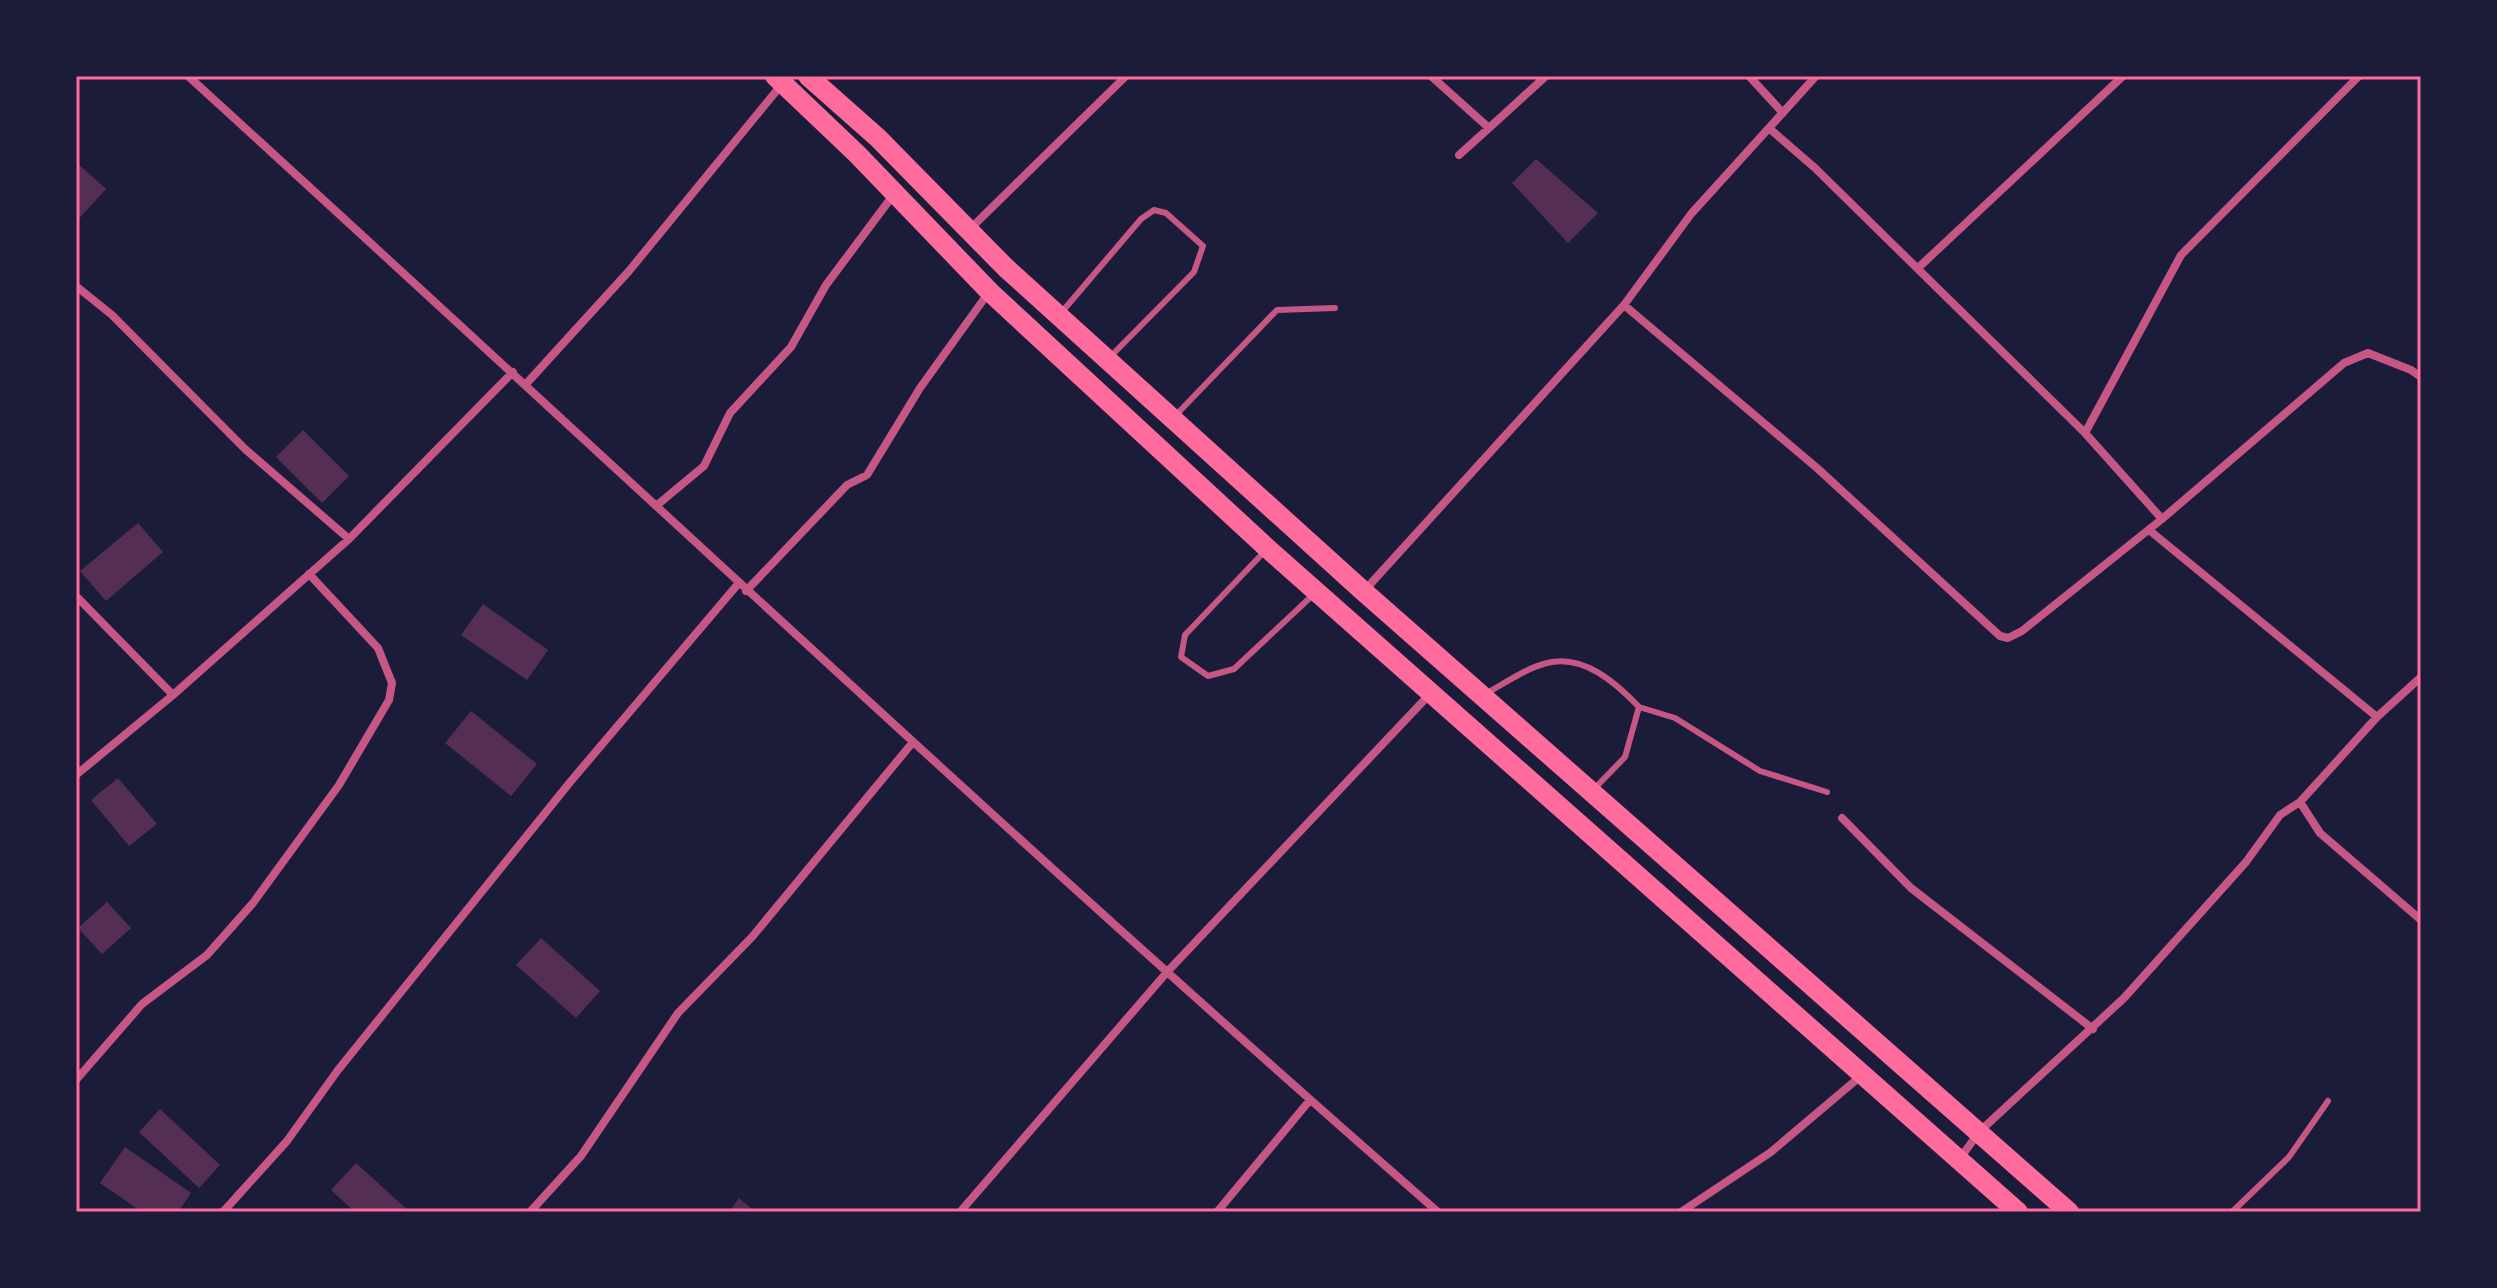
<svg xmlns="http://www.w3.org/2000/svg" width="2497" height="1288" viewBox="0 0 2497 1288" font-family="'PT Sans',sans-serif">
  <rect width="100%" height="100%" fill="#1b1b3a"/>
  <!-- building -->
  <path fill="#542f53" d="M1536,159L1598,213L1568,243L1512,183Z
    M76,162L106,189L76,222Z
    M303,430L349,476L322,503L276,457Z
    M138,523L163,552L106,601L80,571Z
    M483,604L548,650L527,680L461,635Z
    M471,711L537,764L511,796L445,743Z
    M118,778L157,824L129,846L91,800Z
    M107,902L131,928L102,954L78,928Z
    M541,938L600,991L576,1018L516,965Z
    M160,1109L220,1165L199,1188L139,1132Z
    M125,1147L191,1193L178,1212H142L100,1183Z
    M356,1163L410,1212H355L331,1190Z
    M739,1198L755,1212H729Z"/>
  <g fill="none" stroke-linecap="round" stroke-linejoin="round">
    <!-- service -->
    <path stroke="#c65784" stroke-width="6" d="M1061,313L1141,219L1154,210L1166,213L1203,246L1194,272L1110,357
      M1175,416L1277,310L1335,308
      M1265,551L1185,635L1181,657L1208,676L1234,669L1314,594
      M1485,694C1504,684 1526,668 1547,663C1584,654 1616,683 1639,707L1625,757L1594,789
      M1639,707L1675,718L1760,771L1827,792
      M2232,1212L2289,1157L2328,1101"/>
    <!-- minor -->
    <path stroke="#c65784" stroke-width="8" d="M188,76C604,455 1014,842 1438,1212
      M1431,76L1489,128L1459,155
      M1749,76L1783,113
      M1489,128L1546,76
      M1770,129L1815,168L2085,433L2162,519
      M969,230L1126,76
      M1918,268L2123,76
      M76,286L112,315L245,449L349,539
      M1624,305L1817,468L2000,636L2008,638L2022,631L2162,519L2344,363L2368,353L2411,370L2421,377
      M526,384L629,271L782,84
      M2085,433L2181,255L2359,76
      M656,506L704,466L730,413L791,347L826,285L894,194
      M2149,530L2377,717
      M746,591L847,485L867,475L920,388L989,292
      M1364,591L1624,305L1691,214L1816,76
      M76,596L173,695
      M76,775L173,695L349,539L513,372
      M2300,802L2320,833L2421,920
      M1842,818L1911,888L2093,1029
      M76,1080L142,1004L207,955L253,903L339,785L389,700L392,683L378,648L309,574
      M1959,1160L1979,1132L2124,998L2246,862L2280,815L2300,802L2377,717L2421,677
      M223,1212L287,1141L338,1070L571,781L738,584
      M530,1212L581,1156L678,1013L752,937L913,742
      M960,1212L1168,971L1429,695
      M1217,1212L1310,1100
      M1681,1212L1771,1152L1862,1075"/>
    <!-- trunk -->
    <path stroke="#ff6b9d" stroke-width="20" d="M775,76L857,154L990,292L1267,548L2018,1212
      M808,76L878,138L1006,268L1363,591L2069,1212"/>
  </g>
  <!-- border -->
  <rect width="2497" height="1288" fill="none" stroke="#1b1b3a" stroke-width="156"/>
  <rect x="78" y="78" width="2341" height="1132" fill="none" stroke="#ff6b9d" stroke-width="3"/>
</svg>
